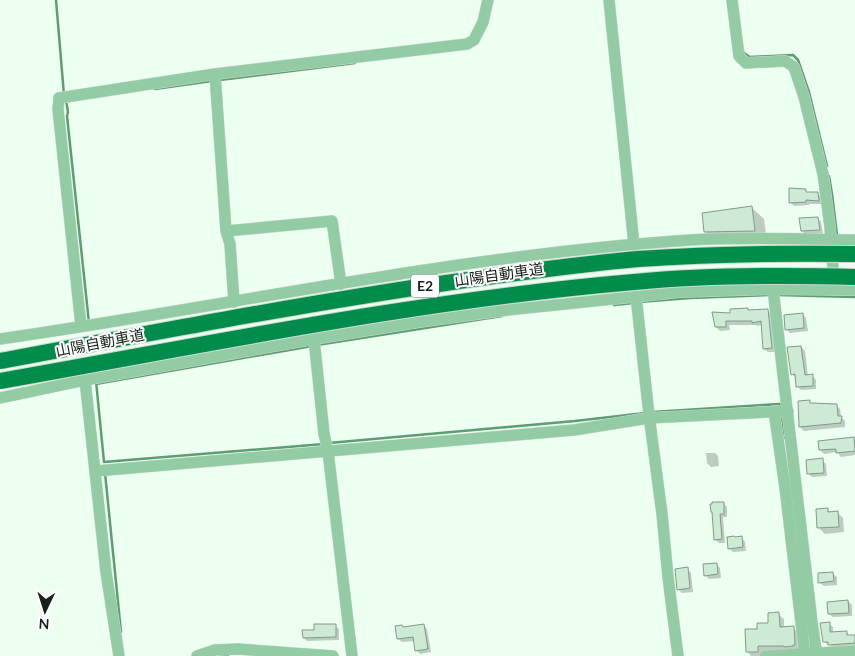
<svg xmlns="http://www.w3.org/2000/svg" width="855" height="656" viewBox="0 0 855 656" font-family="Lato,'Noto Sans JP',sans-serif">
  <rect width="100%" height="100%" fill="#ecfff1"/>
  <!-- shadow -->
  <path fill="#0003" d="M805,191L807,193H817L821,197L822,204H809V205L794,206L790,202Z
    M751,207L764,219L767,243L718,244L705,231Z
    M817,218L821,222L823,234L806,235L802,231Z
    M747,309L749,311L767,310L771,314L776,352H768L764,349L762,325L757,326L756,325H729L730,330L720,331L716,327L731,314Z
    M803,315L806,318L808,331L790,333L786,329Z
    M801,347L805,351L808,376H812L816,380V389L801,390L797,386L796,378L792,374Z
    M809,401L812,404L836,405L840,409L841,417L845,421V427L804,431L800,427L799,402Z
    M854,439L855,440V455L841,457L837,452L824,454L820,450Z
    M706,453H715L718,456L719,466L711,467L707,463Z
    M822,460L826,464L827,476L812,477L808,473Z
    M723,503L727,507V517H723L725,543H719L715,540L712,505Z
    M828,510L831,513L837,512L843,518L844,532L825,534L819,528Z
    M742,538L745,542L746,551L733,552L729,548Z
    M716,564L720,568L721,578L709,579L705,575Z
    M687,569L691,573L693,592L682,593L678,589Z
    M833,574L837,577V585L824,586L820,583Z
    M848,601L852,605V616L833,617L829,614Z
    M778,614L784,619V628L793,627L798,633L799,649L798,651L763,650V656H751L747,651L758,630L770,624Z
    M829,624L833,627V633L846,632L850,636H855V647L834,648L830,645H828L824,641Z
    M423,625L427,629L431,652L420,654L416,650L415,641L402,642L398,639L404,628Z
    M335,626L339,629V640L307,641L304,638L315,631Z"/>
  <g fill="none" stroke-linecap="round" stroke-linejoin="round">
    <!-- stream -->
    <path stroke="#5d9d72" stroke-width="2.5" d="M56,0L64,95
      M743,51L744,53L750,57L793,55L798,60L809,92L827,166
      M220,80L355,63
      M155,89L212,81
      M66,100L68,112L67,116L89,323
      M829,176L832,194L837,235
      M777,295L855,297
      M639,302L690,298L769,295
      M614,305L634,303
      M317,345L502,316
      M96,381L104,462L324,444
      M96,384L312,346
      M652,412L780,404L781,409
      M781,414L785,438
      M329,443L575,421L645,413
      M105,473L121,632
      M221,656H228"/>
  </g>
  <!-- building -->
  <path fill="#ccead4" stroke="#809c88" d="M789,188L806,189V192H818L819,201L806,200V202L789,203Z
    M752,206L755,231L704,232L702,213Z
    M818,217L820,230L801,231L799,218Z
    M748,308V310L768,309L772,348L763,349L761,321L752,323V321H726V327H715L712,312L730,313V309Z
    M803,313L804,328L785,330L784,315Z
    M801,346L805,375L813,374V386L796,387L795,374L791,375L787,347Z
    M810,400V403L837,404L838,416H842L841,423L799,427L798,401Z
    M854,437L855,451L836,453V449L819,450L818,441Z
    M823,458L824,473L807,474L806,460Z
    M712,502H724V514H720L722,539L714,540L712,512H711L710,504H712Z
    M828,508V512L838,511L839,527L817,528L816,509Z
    M734,536L735,537L742,536L743,547L728,549L727,537Z
    M717,563L718,574L704,576L703,564Z
    M688,567L690,588L677,590L675,569Z
    M833,572L834,581L818,583V573Z
    M848,600L849,613L828,614L827,602Z
    M779,612L780,627L794,626L795,645H793V646L784,647V646H758V652H746L745,629H757V623H768V613Z
    M830,622V632L847,631V635H855V643L828,645V642H823L820,623Z
    M314,624H336V637L303,638L302,630H314Z
    M424,624L428,649L415,651L413,637L397,639L395,626L402,625L403,627Z"/>
  <g fill="none" stroke-linecap="round" stroke-linejoin="round">
    <defs>
      <path id="minor" d="M609,0L634,245
        M732,0L739,56L746,63L785,61L794,67L804,97L823,174L830,227L834,282
        M215,74L226,231L230,244L234,302
        M226,231L332,221L341,284
        M773,289L812,622L817,656
        M636,296L649,415L662,514L668,577L678,656
        M81,326L58,109L59,98L215,74L467,44L474,40L483,22L488,0
        M0,339C230,306 458,255 690,240C745,237 800,239 855,240
        M314,339L324,434L328,451L352,656
        M85,380L106,572L119,656
        M0,398L85,380L314,339L419,322L499,311L680,292L773,289L855,290
        M774,411L785,488L805,656
        M96,471L574,430L649,418L788,411
        M197,656L215,650L238,649L333,656
        M765,656L855,651"/>
    </defs>
    <!-- minor casing -->
    <use href="#minor" stroke="#cadbce" stroke-width="12"/>
    <!-- minor -->
    <use href="#minor" stroke="#93cba4" stroke-width="11"/>
    <defs>
      <path id="highway-bridge" d="M0,361C144,334 287,307 432,285C500,275 569,265 638,259C710,254 783,253 855,254
        M0,381C210,344 421,300 634,282C707,275 781,275 855,277"/>
    </defs>
    <!-- highway-bridge casing -->
    <use href="#highway-bridge" stroke="#cadbce" stroke-width="18" stroke-linecap="butt"/>
    <!-- highway-bridge -->
    <use href="#highway-bridge" stroke="#018c4b" stroke-width="16"/>
  </g>
  <g text-anchor="middle" stroke-width="4" stroke-linejoin="round" paint-order="stroke">
    <!-- shield labels -->
    <rect fill="#fff" stroke="#5c645e" stroke-width="1" x="411" y="274.5" width="28" height="23" rx="4"/>
    <g font-size="14" font-weight="bold" fill="#162119">
      <text x="425" y="291">E2</text>
    </g>
    <!-- street labels -->
    <g font-size="15" fill="#162119" stroke="#fff">
      <text transform="translate(499 275) rotate(-8)" y="5">山陽自動車道</text>
      <text transform="translate(100 343) rotate(-11)" y="5">山陽自動車道</text>
    </g>
  </g>
  <!-- north arrow -->
  <g transform="translate(45 611) rotate(184)" stroke="#ffffff" stroke-width="4" paint-order="stroke">
  <path d="M0-4L9 19L0 12L-9 19Z" fill="#162119"/>
  <text y="-8" font-size="14" font-weight="bold" text-anchor="middle" fill="#162119">N</text>
  </g>
</svg>
